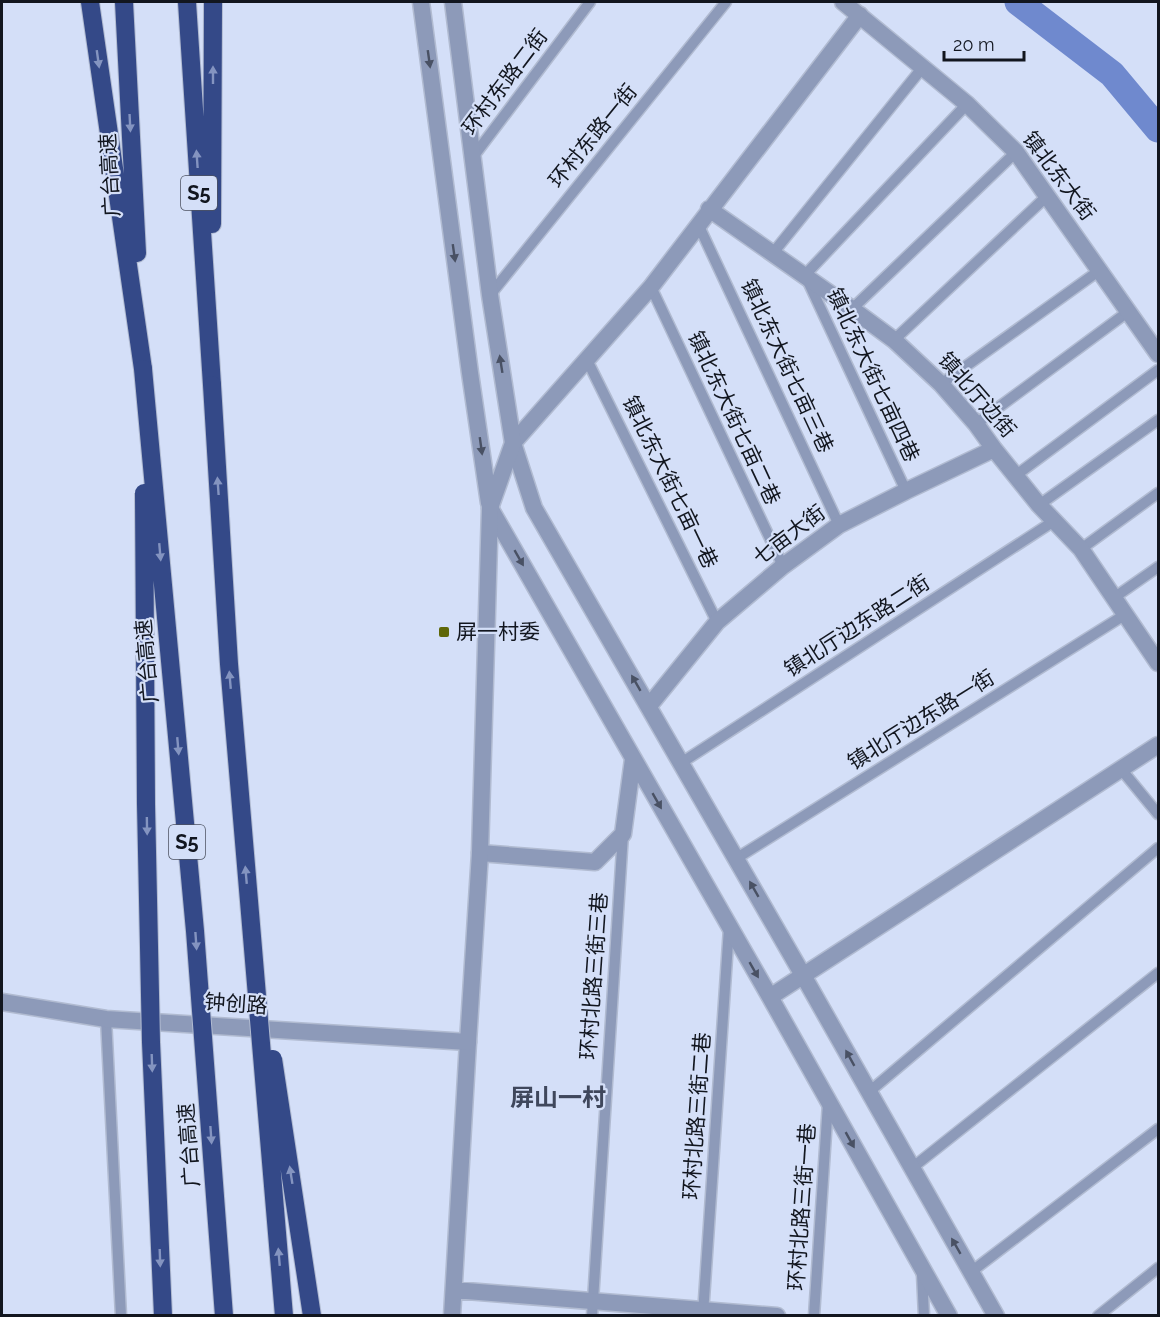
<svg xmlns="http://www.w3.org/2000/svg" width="1160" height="1317" viewBox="0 0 1160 1317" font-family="Raleway,'Noto Sans SC',sans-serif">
  <rect width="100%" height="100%" fill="#d4dff8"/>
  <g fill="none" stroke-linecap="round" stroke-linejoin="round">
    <!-- canal -->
    <path stroke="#6f89ce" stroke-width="27" d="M1018,2L1112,74L1158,129"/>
    <defs>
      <path id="service" d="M473,157L590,2
        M698,224L839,525
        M773,253L923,67
        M651,287L783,566
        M490,295L726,2
        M852,309L1016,152
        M894,340L1047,196
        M587,360L717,622
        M941,384L1100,270
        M976,424L1129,311
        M1015,476L1158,370
        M906,491L805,275L967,104
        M1039,505L1158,420
        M1081,549L1158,493
        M1115,597L1158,567
        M681,763L1054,521
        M1121,769L1158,814
        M737,858L1126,614
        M106,1019L121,1316
        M869,1092L1158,848
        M912,1168L1158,973
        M971,1272L1158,1129
        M922,1274L924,1316
        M703,1314L729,928
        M592,1316L623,834
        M814,1316L828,1103
        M1098,1316L1158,1268"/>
      <path id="minor" d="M843,2L967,104L1016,152L1158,354
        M860,15L651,287L513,443L534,508L804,977L996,1316
        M709,209L852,309L894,340L941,384L976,424L994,449L1039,505L1081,549L1158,663
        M490,508L770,997L949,1316
        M649,706L717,622L783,566L839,525L906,491L994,449
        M480,853L595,862L623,834L633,759
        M770,997L1158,745
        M454,1290L777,1316
        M452,1316L468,1042"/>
      <path id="tertiary" d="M421,2L470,373L489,503
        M2,1002L106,1019L468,1042L480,853L490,508L513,443L490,295L453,2"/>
      <path id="motorway" d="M90,2L143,369
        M124,2L137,253
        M187,2L212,385
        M212,224L213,2"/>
    </defs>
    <!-- service casing -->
    <use href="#service" stroke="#b1bbd1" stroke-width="13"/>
    <!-- minor casing -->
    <use href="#minor" stroke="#b1bbd1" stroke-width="19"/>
    <!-- tertiary casing -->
    <use href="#tertiary" stroke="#b1bbd1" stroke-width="19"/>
    <!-- motorway casing -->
    <use href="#motorway" stroke="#b1bbd1" stroke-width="20"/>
    <!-- service -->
    <use href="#service" stroke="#8d9ab9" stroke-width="10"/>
    <!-- minor -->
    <use href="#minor" stroke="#8d9ab9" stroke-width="16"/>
    <!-- tertiary -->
    <use href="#tertiary" stroke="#8d9ab9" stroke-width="16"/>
    <!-- motorway -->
    <use href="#motorway" stroke="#344988" stroke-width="18"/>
    <defs>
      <path id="motorway-bridge" d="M143,369L195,931L224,1316
        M212,385L229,664L284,1316
        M144,493L146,804L151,1042L163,1316
        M273,1059L312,1316"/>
    </defs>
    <!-- motorway-bridge casing -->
    <use href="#motorway-bridge" stroke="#b1bbd1" stroke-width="20" stroke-linecap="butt"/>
    <!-- motorway-bridge -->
    <use href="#motorway-bridge" stroke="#344988" stroke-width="18"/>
  </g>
  <!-- one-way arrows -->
  <defs><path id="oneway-solid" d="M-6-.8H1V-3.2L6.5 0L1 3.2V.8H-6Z" transform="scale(1.5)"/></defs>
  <g fill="#8494c0">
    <use href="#oneway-solid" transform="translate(98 59) rotate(82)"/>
    <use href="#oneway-solid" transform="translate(213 75) rotate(-90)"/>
    <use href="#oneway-solid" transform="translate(130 123) rotate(87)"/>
    <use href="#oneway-solid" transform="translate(197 159) rotate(-94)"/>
    <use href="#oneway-solid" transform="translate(218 486) rotate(-94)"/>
    <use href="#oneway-solid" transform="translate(160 552) rotate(85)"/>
    <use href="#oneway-solid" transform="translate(230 680) rotate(-95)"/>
    <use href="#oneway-solid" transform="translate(178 746) rotate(85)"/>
    <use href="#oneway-solid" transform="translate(147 826) rotate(89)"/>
    <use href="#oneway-solid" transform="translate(246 875) rotate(-95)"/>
    <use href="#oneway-solid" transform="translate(196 941) rotate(86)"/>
    <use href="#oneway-solid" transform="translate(152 1063) rotate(88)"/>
    <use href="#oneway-solid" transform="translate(211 1135) rotate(86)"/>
    <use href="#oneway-solid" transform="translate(291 1175) rotate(-99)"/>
    <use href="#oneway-solid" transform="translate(279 1257) rotate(-95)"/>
    <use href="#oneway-solid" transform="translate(160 1258) rotate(88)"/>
  </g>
  <g fill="#495164">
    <use href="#oneway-solid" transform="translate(429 59) rotate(82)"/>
    <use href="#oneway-solid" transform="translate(454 253) rotate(82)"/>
    <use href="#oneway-solid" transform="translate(501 364) rotate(-99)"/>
    <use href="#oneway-solid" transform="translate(481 446) rotate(82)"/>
    <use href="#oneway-solid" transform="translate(519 558) rotate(60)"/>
    <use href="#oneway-solid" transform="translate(636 683) rotate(-120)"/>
    <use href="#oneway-solid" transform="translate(657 801) rotate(60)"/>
    <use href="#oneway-solid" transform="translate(754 889) rotate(-120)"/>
    <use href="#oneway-solid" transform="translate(754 970) rotate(60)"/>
    <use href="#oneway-solid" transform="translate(850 1058) rotate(-119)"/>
    <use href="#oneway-solid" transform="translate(850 1140) rotate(61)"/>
    <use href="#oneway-solid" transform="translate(956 1246) rotate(-120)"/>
  </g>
  <!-- markers -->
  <rect fill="#5f6708" stroke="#d4dff8" stroke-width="2" x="438" y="626" width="12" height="12" rx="3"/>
  <g text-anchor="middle" stroke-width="4.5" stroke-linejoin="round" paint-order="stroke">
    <!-- shield labels -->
    <g fill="#d4dff8" stroke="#4c5260" stroke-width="1.5">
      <rect x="181" y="176" width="36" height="34" rx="4.5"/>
      <rect x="169" y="825" width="36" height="34" rx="4.5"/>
    </g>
    <g font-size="20" font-weight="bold" fill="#12161f">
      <text x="199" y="200">S5</text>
      <text x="187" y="849">S5</text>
    </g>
    <!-- street labels -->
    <g font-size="21" fill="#12161f" stroke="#d4dff8">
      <text transform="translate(505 82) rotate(-53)" y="7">环村东路二街</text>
      <text transform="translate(593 136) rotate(-51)" y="7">环村东路一街</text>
      <text transform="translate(110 175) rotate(-93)" y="7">广台高速</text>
      <text transform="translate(1059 176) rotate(53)" y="7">镇北东大街</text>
      <text transform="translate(787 366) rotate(65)" y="7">镇北东大街七亩三巷</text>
      <text transform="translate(873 375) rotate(65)" y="7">镇北东大街七亩四巷</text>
      <text transform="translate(977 395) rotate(49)" y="7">镇北厅边街</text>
      <text transform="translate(734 418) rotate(65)" y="7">镇北东大街七亩二巷</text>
      <text transform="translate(670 482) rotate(64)" y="7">镇北东大街七亩一巷</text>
      <text transform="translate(789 535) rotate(-37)" y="7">七亩大街</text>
      <text transform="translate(857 626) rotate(-33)" y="7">镇北厅边东路二街</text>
      <text transform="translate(147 661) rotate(-95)" y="7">广台高速</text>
      <text transform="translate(921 720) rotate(-32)" y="7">镇北厅边东路一街</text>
      <text transform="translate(594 976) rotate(-86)" y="7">环村北路三街三巷</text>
      <text transform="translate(236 1004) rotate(4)" y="7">钟创路</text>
      <text transform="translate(697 1116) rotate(-86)" y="7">环村北路三街二巷</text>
      <text transform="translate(189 1145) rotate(-94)" y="7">广台高速</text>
      <text transform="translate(802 1207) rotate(-86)" y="7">环村北路三街一巷</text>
    </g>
    <!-- poi labels -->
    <g font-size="21" fill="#12161f" stroke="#d4dff8" text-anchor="start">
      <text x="456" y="639">屏一村委</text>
    </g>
    <!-- quarter labels -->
    <g font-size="24" font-weight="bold" fill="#3f475c" stroke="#d4dff8">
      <text x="558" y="1106">屏山一村</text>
    </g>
  </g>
  <!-- border -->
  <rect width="1160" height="1317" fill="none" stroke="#12161f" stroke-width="6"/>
  <!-- scale -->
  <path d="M944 51v9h80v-9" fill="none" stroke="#12161f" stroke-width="3"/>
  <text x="953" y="51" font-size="18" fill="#12161f" stroke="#d4dff8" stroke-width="4.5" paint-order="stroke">20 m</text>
</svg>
